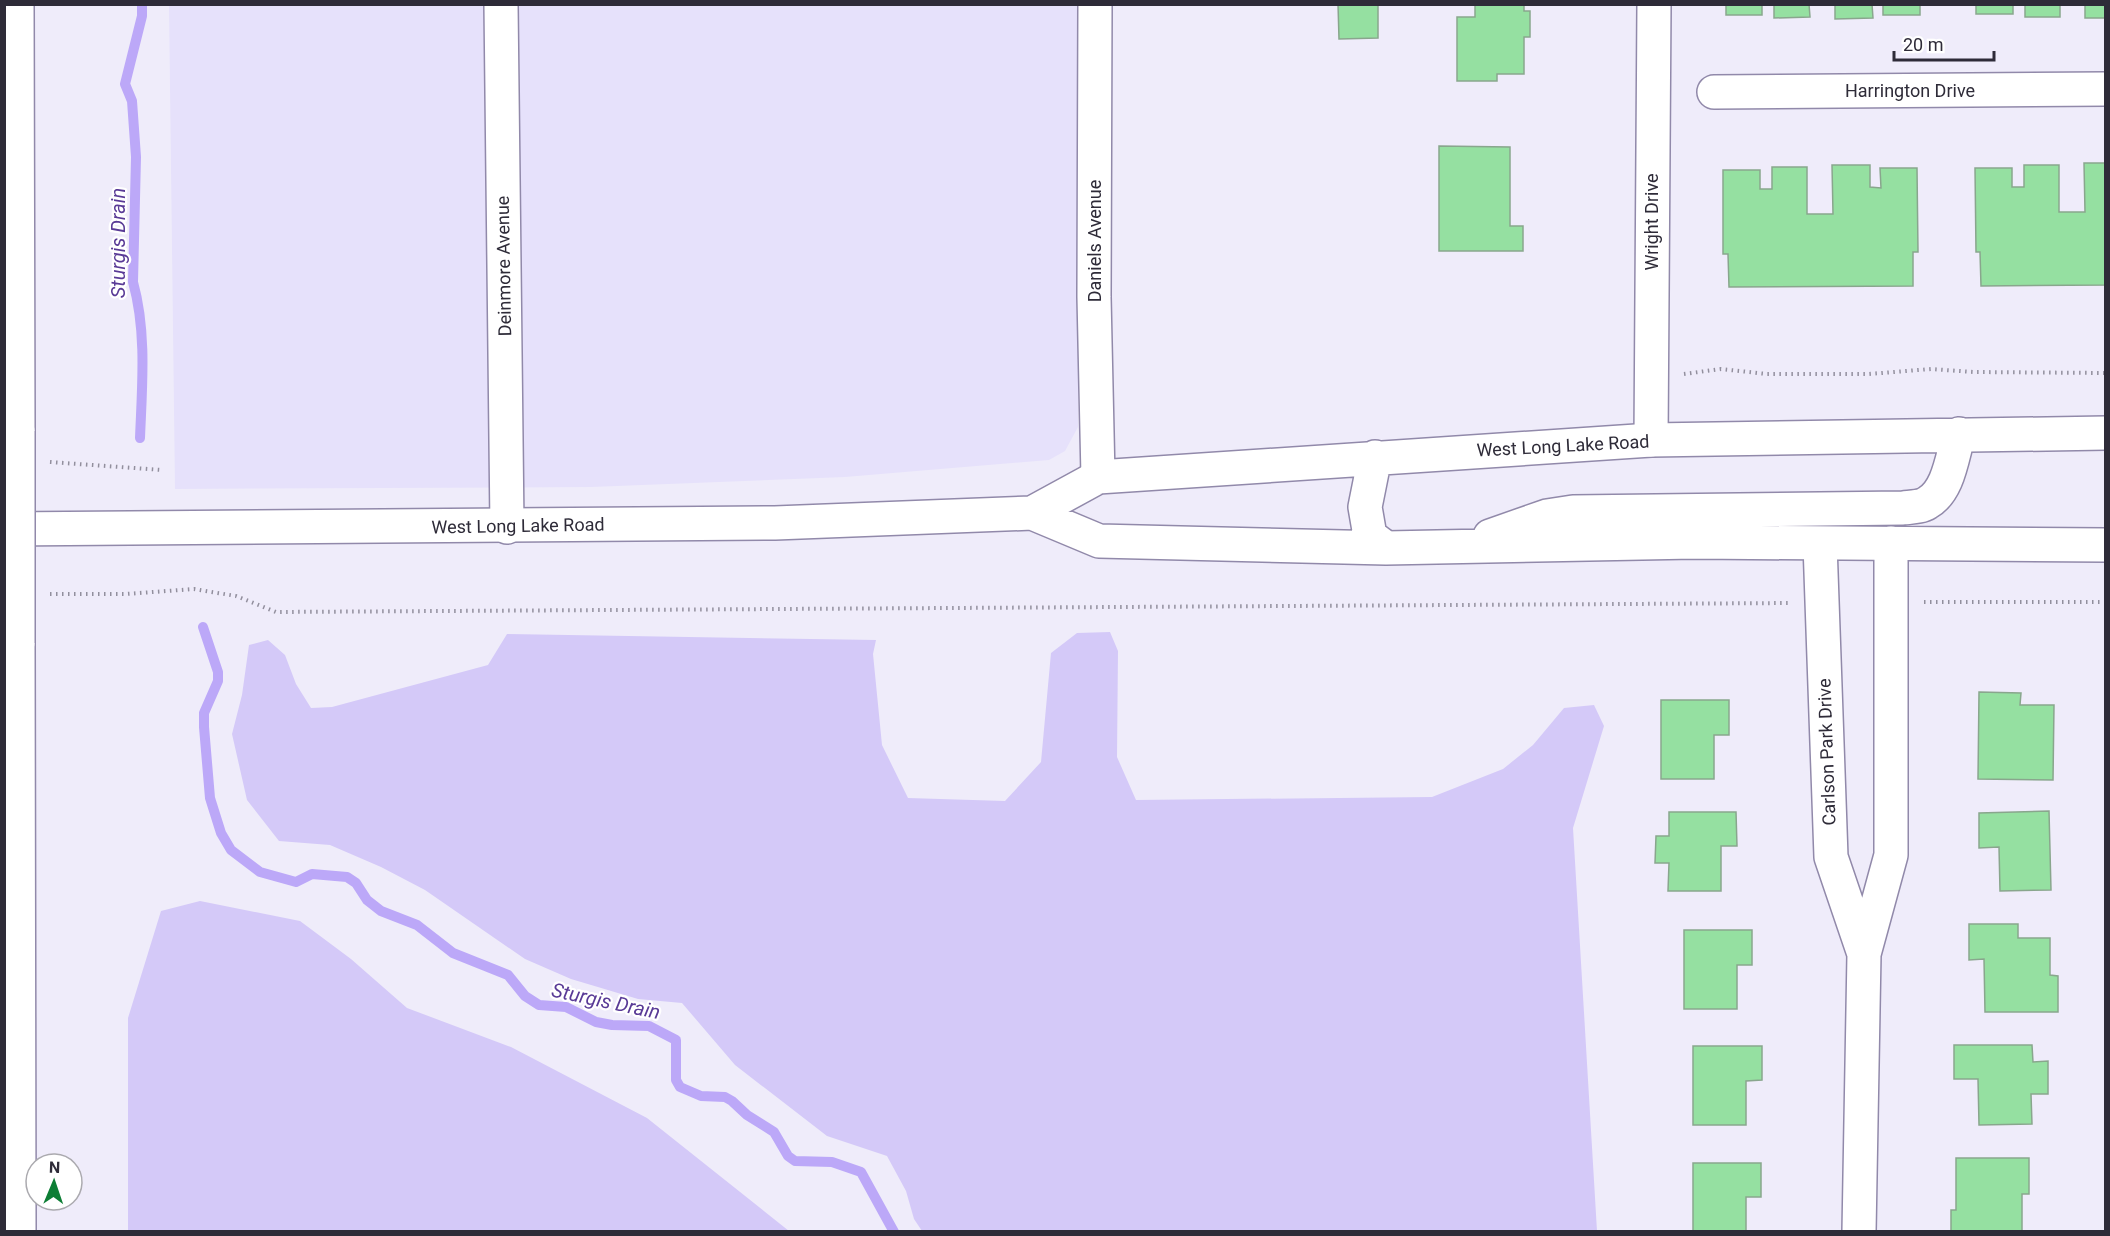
<svg xmlns="http://www.w3.org/2000/svg" width="2110" height="1236" viewBox="0 0 2110 1236" font-family="Roboto,sans-serif">
  <rect width="100%" height="100%" fill="#efecfa"/>
  <!-- built -->
  <path fill="#e6e1fb" d="M169,5H1080L1078,427L1065,451L1049,460L845,477L591,487L175,489Z"/>
  <!-- green -->
  <path fill="#d4c9f8" d="M1110,632L1118,651L1117,757L1136,800L1432,797L1503,769L1533,745L1564,708L1594,705L1604,726L1573,828L1597,1231H922L914,1219L906,1191L887,1156L827,1136L735,1065L682,1003L638,999L571,979L525,959L425,890L381,867L330,845L279,841L247,800L232,734L242,695L249,645L268,640L285,655L296,684L311,708L332,707L488,665L507,634L876,640L873,654L882,745L908,798L1005,801L1041,762L1051,653L1077,633Z
    M200,901L300,921L351,959L407,1008L511,1047L647,1118L789,1231H128V1018L161,911Z"/>
  <g fill="none" stroke-linecap="round" stroke-linejoin="round">
    <!-- stream -->
    <path stroke="#bca8f8" stroke-width="10" d="M140,438C142,387 147,332 133,282L136,157L132,101L125,84L142,16V4
      M203,627L218,672V681L204,713V727L210,798L221,833L231,850L260,872L296,882L312,874L347,877L356,883L367,900L381,911L417,925L453,953L508,975L525,996L539,1005L566,1007L596,1022L612,1025L649,1026L676,1040V1080L680,1087L701,1096L725,1097L732,1101L747,1115L774,1132L788,1156L795,1161L832,1162L861,1172L894,1232"/>
  </g>
  <!-- building -->
  <path fill="#95e0a1" stroke="#89a68d" stroke-width="1.5" d="M1338,4H1378V38L1339,39Z
    M1475,4H1524V11H1530V37H1524V74H1497V81H1457V17H1475Z
    M1726,4H1762V15H1726Z
    M1774,4H1809L1810,17L1774,18Z
    M1835,4H1872L1873,18L1835,19Z
    M1883,4H1920V15H1883Z
    M1976,4H2013V14H1976Z
    M2025,4H2060V17H2025Z
    M2085,4H2106V18H2085Z
    M1439,146L1510,147V226H1523V251H1439Z
    M2084,163H2106V285L1981,286L1980,252H1976L1975,168H2012V187H2024V165H2059V212H2085Z
    M1832,165H1870V187L1881,188L1880,168H1917L1918,252H1913V286L1729,287L1728,254H1723V170H1760V189H1772V167H1807V214H1833Z
    M1979,692L2021,693L2020,705H2054L2053,780L1978,779Z
    M1661,700H1729V735H1714V779H1661Z
    M2049,811L2051,890L2000,891L1999,847L1979,848V813Z
    M1669,812H1736L1737,846H1721V891H1668L1669,863H1655L1656,836H1669Z
    M1969,924H2018V938H2050V975L2058,976V1012H1985L1984,959L1969,960Z
    M1684,930H1752V965H1737V1009H1684Z
    M1954,1045H2032L2033,1062L2048,1061V1094H2031L2032,1124L1979,1125L1978,1079H1954Z
    M1693,1046H1762V1080L1746,1081V1125H1693Z
    M1956,1158H2029V1194H2022V1231L1951,1232V1210H1956Z
    M1693,1163H1761V1197H1746V1232H1693Z"/>
  <g fill="none" stroke-linecap="round" stroke-linejoin="round">
    <defs>
      <path id="minor" d="M501,4L507,527
        M1095,4L1094,297L1098,477
        M1714,92L2106,89
        M1651,440L1654,4
        M1820,544L1831,857L1864,954
        M1859,1232L1864,954L1891,855V543"/>
      <path id="major" d="M1375,457L1365,507L1370,536L1386,548
        M1032,513L1098,477L1651,440L2106,433
        M4,529L775,523L1032,513L1099,541L1386,548L1694,542L2106,545
        M1490,536L1547,516L1573,512L1903,508C1911,507 1921,507 1927,503C1949,491 1952,456 1959,434"/>
      <path id="highway" d="M17,4L18,431
        M18,643L19,1232"/>
    </defs>
    <!-- minor casing -->
    <use href="#minor" stroke="#9189aa" stroke-width="36"/>
    <!-- major casing -->
    <use href="#major" stroke="#9189aa" stroke-width="36"/>
    <!-- highway casing -->
    <use href="#highway" stroke="#9189aa" stroke-width="36"/>
    <!-- path -->
    <path stroke="#928f9d" stroke-width="4" stroke-dasharray="1.5 4.5" stroke-linecap="butt" d="M1684,374L1721,369L1767,374H1869L1931,369L1973,372L2106,373
      M50,462L162,470
      M50,594H126L194,589L236,596L276,612L1791,603
      M1924,602H2106"/>
    <!-- minor -->
    <use href="#minor" stroke="#fff" stroke-width="33"/>
    <!-- major -->
    <use href="#major" stroke="#fff" stroke-width="33"/>
    <!-- highway -->
    <use href="#highway" stroke="#fff" stroke-width="33"/>
    <defs>
      <path id="highway-bridge" d="M18,431V643"/>
    </defs>
    <!-- highway-bridge casing -->
    <use href="#highway-bridge" stroke="#9189aa" stroke-width="36" stroke-linecap="butt"/>
    <!-- highway-bridge -->
    <use href="#highway-bridge" stroke="#fff" stroke-width="33"/>
  </g>
  <g text-anchor="middle" stroke-width="4.5" stroke-linejoin="round" paint-order="stroke">
    <!-- street labels -->
    <g font-size="18" fill="#2e2b38" stroke="#fff">
      <text x="1910" y="97">Harrington Drive</text>
      <text transform="translate(1652 222) rotate(-90)" y="6">Wright Drive</text>
      <text transform="translate(1095 241) rotate(-90)" y="6">Daniels Avenue</text>
      <text transform="translate(504 266) rotate(-91)" y="6">Deinmore Avenue</text>
      <text transform="translate(1563 446) rotate(-3)" y="6">West Long Lake Road</text>
      <text transform="translate(518 526) rotate(-1)" y="6">West Long Lake Road</text>
      <text transform="translate(1827 752) rotate(-92)" y="6">Carlson Park Drive</text>
    </g>
    <!-- water labels -->
    <g font-size="20" font-style="italic" fill="#593a96" stroke="#fff">
      <text transform="translate(118 243) rotate(-90)" y="7">Sturgis Drain</text>
      <text transform="translate(606 1001) rotate(12)" y="7">Sturgis Drain</text>
    </g>
  </g>
  <!-- border -->
  <rect width="2110" height="1236" fill="none" stroke="#2e2b38" stroke-width="12"/>
  <!-- north arrow -->
  <g transform="translate(54 1182) rotate(2)"><circle r="28" fill="#ffffff" stroke="#abaaaf" stroke-width="1.5"/>
  <path d="M0-4.5L10 22L0 15L-10 22Z" fill="#0d7e35"/>
  <text y="-9" font-size="16" font-weight="bold" text-anchor="middle" fill="#2e2b38">N</text>
  </g>
  <!-- scale -->
  <path d="M1894 51v9h100v-9" fill="none" stroke="#2e2b38" stroke-width="3"/>
  <text x="1903" y="51" font-size="18" fill="#2e2b38" stroke="#ffffff" stroke-width="4.5" paint-order="stroke">20 m</text>
</svg>
